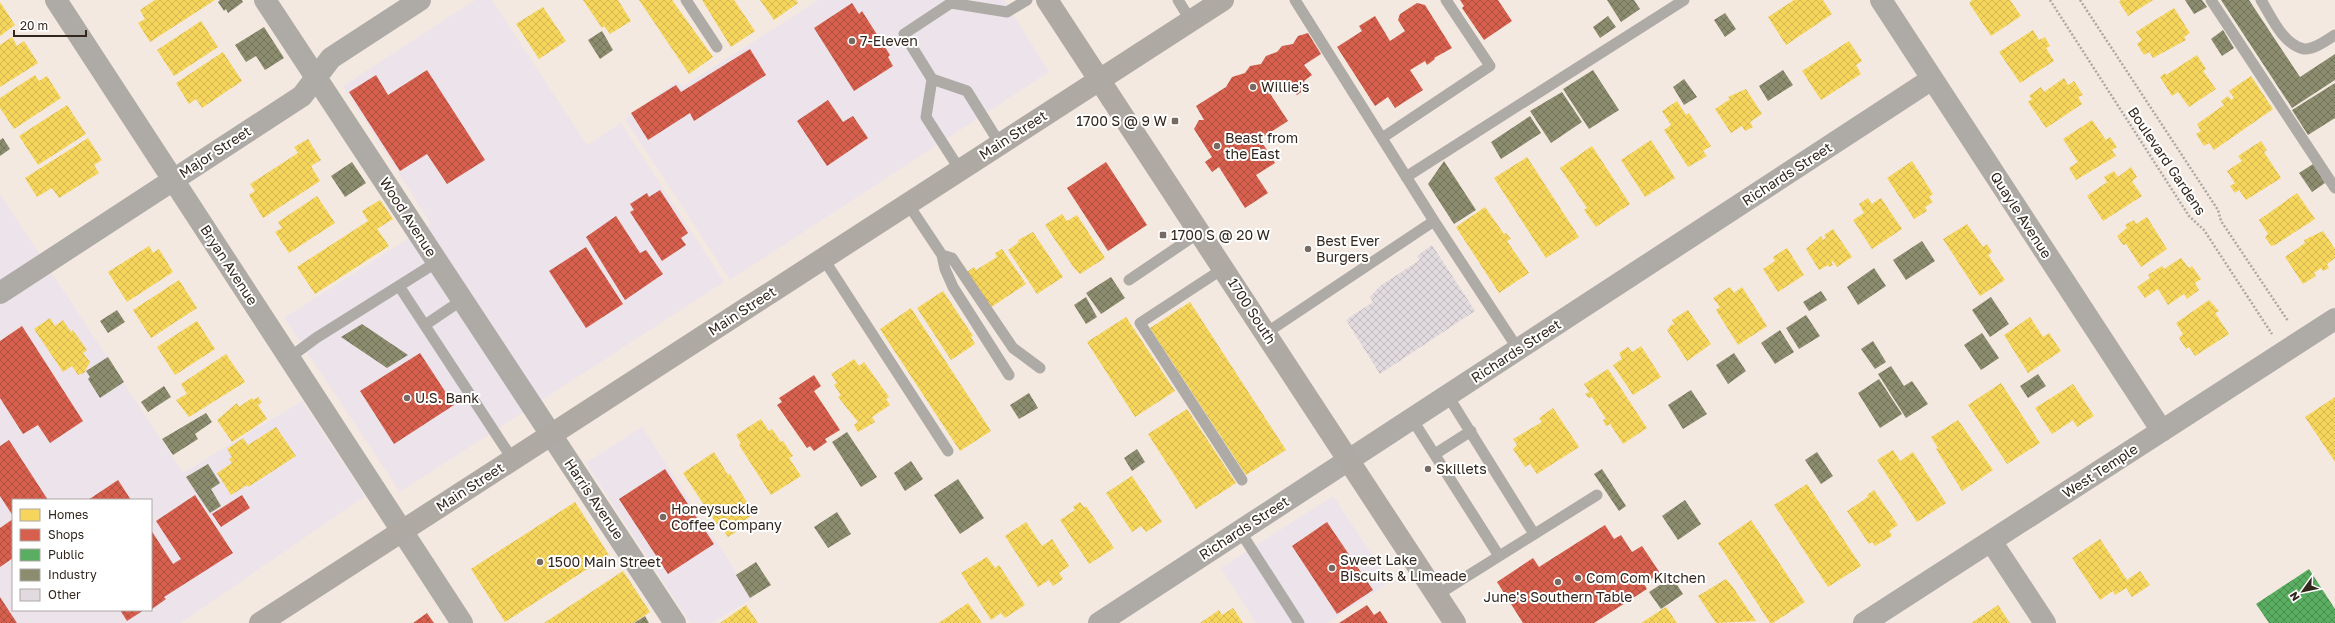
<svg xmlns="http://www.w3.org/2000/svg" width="2335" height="623" viewBox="0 0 2335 623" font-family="'Golos Text',sans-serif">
  <defs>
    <pattern id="homes-cross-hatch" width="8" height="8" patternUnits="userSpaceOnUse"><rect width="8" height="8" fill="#f6d55c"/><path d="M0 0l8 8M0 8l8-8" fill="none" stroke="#d3b750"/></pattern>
    <pattern id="shops-cross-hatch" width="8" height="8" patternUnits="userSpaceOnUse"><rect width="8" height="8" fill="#d6604d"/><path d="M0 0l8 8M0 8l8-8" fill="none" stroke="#ae4f3f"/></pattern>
    <pattern id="public-cross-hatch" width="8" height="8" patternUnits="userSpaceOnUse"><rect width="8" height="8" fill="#5aae61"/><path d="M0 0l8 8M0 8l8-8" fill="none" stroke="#4b8d4f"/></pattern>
    <pattern id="industry-cross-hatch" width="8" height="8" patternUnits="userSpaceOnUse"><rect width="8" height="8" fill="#8c8c6e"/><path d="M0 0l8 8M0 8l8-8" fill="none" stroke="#73725a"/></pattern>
    <pattern id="building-cross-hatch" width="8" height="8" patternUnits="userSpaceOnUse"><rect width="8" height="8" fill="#e1dade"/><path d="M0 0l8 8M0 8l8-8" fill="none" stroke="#c2bbbe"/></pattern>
  </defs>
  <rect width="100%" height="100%" fill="#f4e9e1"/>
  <!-- commercial -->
  <path fill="#ece3eb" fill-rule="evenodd" d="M475,0H492L587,145L621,123L724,282L400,492L284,318L431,224L343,86Z
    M819,0H1004L1049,72L730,280L625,119L677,81L682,87Z
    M0,194L183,473L302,401L365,496L181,623H0ZM13,500H151V610H13Z
    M642,427L753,598L712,623H690L586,463Z
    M1333,496L1390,582L1327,623H1256L1221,568Z"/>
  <!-- homes -->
  <path fill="url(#homes-cross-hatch)" d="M155,0H215L150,42L138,23L145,19L140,10Z
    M583,0H618L631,21L610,34L604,26L602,28Z
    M639,0H672L713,57L689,74Z
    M702,0H734L755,31L731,47Z
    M760,0H796L798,3L774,20Z
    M1794,0H1823L1832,14L1786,45L1768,17Z
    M1972,0H2010L2021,16L1991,36L1969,3Z
    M2121,0H2153L2128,16L2119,2Z
    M0,2L15,25L0,36Z
    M543,7L566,41L539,59L516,24Z
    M2174,8L2190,33L2184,37L2186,40L2153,58L2149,52L2144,55L2137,44L2142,40L2136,32Z
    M201,21L218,47L174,76L157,50Z
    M2033,30L2039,40L2045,37L2050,46L2046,48L2054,61L2020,83L1999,52Z
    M12,37L17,46L24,41L38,63L0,87V45Z
    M1849,41L1862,61L1856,65L1861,74L1821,100L1802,71Z
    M223,52L242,81L202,108L196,99L189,104L176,83Z
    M2197,55L2206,69L2203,71L2216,89L2189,107L2178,92L2172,96L2160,77L2165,73L2166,75Z
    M35,75L39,81L47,76L61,98L14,129L0,108V98Z
    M2251,76L2273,109L2214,150L2209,143L2204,146L2196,134L2201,131L2197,124L2224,105L2221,101L2228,96L2231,100L2234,98L2229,91Z
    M2064,78L2068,85L2074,81L2083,95L2078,97L2082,104L2046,128L2028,102L2032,99L2029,96L2041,87L2044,92Z
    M1746,89L1762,114L1750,122L1753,127L1745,131L1742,126L1731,133L1715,109L1730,99L1728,97Z
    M1677,101L1686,115L1689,113L1711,146L1703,151L1707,156L1688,167L1664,130L1671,125L1662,111Z
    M67,105L86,134L38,165L19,136Z
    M2092,120L2106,140L2110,137L2117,147L2112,150L2116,156L2076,180L2069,168L2078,162L2063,139Z
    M88,138L102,160L94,165L99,173L59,198L52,188L37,197L25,178Z
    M308,139L321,160L311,166L320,181L263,218L249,195L255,191L250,184L298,153L294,147Z
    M1651,140L1675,178L1645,197L1621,160Z
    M2261,141L2267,150L2264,152L2281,178L2246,200L2239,190L2235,193L2230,186L2235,183L2227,171L2242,161L2238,156Z
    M1592,146L1630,204L1596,227L1584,210L1587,208L1560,168Z
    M1527,157L1579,237L1546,258L1494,178Z
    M1912,161L1933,194L1929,197L1933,202L1925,207L1927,211L1914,219L1887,178Z
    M2131,167L2137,177L2132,181L2142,196L2103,221L2087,196L2107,182L2104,177L2114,171L2118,177Z
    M2297,193L2315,219L2275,245L2271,246L2265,237L2268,234L2259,220Z
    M317,196L335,223L289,253L275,232L282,228L278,222Z
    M1868,198L1872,204L1881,198L1902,229L1872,249L1853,220L1864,213L1859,204Z
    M380,200L393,219L377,229L389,246L315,294L297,267L368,221L362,211Z
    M1485,207L1504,234L1506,233L1511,239L1507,241L1529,273L1499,293L1456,227Z
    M1062,214L1067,221L1077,215L1105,258L1080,274L1074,268L1045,225Z
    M2147,217L2167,249L2141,267L2126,244L2123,245L2117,236L2127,228L2125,225L2134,220L2136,224Z
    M1967,224L1983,247L1987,244L1992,252L1988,255L2005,280L1980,296L1943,239Z
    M1833,229L1852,257L1837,267L1833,261L1831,262L1833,265L1829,267L1828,265L1819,270L1806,249L1821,236L1823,240L1826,238L1824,235Z
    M2323,231L2335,249V258L2327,264L2329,268L2323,271L2321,268L2314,273L2316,276L2303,284L2285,257L2305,243L2304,240Z
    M1033,232L1063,277L1037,294L1008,250L1019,242L1018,240Z
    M149,246L153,253L159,249L173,272L127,302L108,272Z
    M1787,248L1804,275L1778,292L1763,269L1775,261L1773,257Z
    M1002,249L1026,284L990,308L967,272L974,267L976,270L997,257L995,253Z
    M2181,258L2189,268L2192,266L2201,279L2195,283L2199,290L2187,299L2184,294L2168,305L2158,289L2145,298L2137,287L2150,278L2148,275L2162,266L2164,269Z
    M179,280L197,308L151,338L133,310Z
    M1730,287L1734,293L1742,287L1767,326L1738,345L1716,310L1720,307L1713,298Z
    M943,291L973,336L971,337L975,344L951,360L917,308Z
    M2209,300L2219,311L2215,313L2229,334L2195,356L2189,347L2186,349L2179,338L2183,334L2176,323Z
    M1190,302L1286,450L1246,475L1150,328Z
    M911,308L991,431L960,451L880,329Z
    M1688,310L1711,344L1687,361L1667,330L1672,324L1675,325L1672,320Z
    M1126,317L1175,391L1135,417L1087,342Z
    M2030,317L2043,337L2049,333L2061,351L2028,373L2004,335Z
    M50,318L55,326L63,320L71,332L73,330L87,350L83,353L90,362L84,373L78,375L72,366L63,372L34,329Z
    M197,321L215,349L175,375L157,347Z
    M1641,346L1661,377L1633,395L1613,365L1622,359L1619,353L1628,347L1632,352Z
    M226,354L245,382L189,417L176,400L187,394L181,384Z
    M854,359L859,366L864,362L889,397L886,399L890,405L872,417L875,422L858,432L854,425L858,422L838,397L841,395L834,385L837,383L831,374Z
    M1608,369L1647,428L1623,444L1610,424L1606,426L1603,420L1606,419L1592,397L1589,398L1585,394L1589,392L1584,384Z
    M2001,383L2040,443L2007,464L1968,405Z
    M2073,384L2094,416L2077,427L2073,420L2052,434L2035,408Z
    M258,397L262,402L258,405L267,419L232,442L217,420L237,403L239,407L252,398L254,400Z
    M2335,397V462L2305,417Z
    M1553,408L1579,447L1537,474L1530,464L1525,467L1513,449L1517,445L1513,439L1542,422L1539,418Z
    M1187,409L1236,483L1196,509L1148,434Z
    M761,419L769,431L772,429L781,442L783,441L793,456L789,458L801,476L771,495L739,445L741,444L736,435Z
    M1958,420L1993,470L1962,491L1936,449L1938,448L1931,437Z
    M276,427L296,456L248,487L247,485L231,495L217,473L232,463L229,459L232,457L227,449L243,438L248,445Z
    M1893,450L1900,461L1913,452L1946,503L1917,522L1877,460Z
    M714,452L728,475L730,474L754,514L739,524L742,528L728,537L720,525L718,526L683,473Z
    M1132,476L1162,522L1146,532L1141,526L1132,532L1106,493Z
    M1807,484L1861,566L1828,587L1774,505Z
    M1874,490L1898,525L1889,531L1892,536L1875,546L1872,542L1869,544L1847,511L1868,497L1867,495Z
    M575,502L609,555L505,622L471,569Z
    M1080,502L1085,508L1086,506L1114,548L1089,564L1060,520L1075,510L1073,507Z
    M1751,520L1805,602L1773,623H1770L1718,543Z
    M1026,522L1042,546L1052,539L1069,566L1059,573L1063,579L1053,586L1049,580L1038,587L1005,536Z
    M2100,539L2127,580L2140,571L2150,585L2132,597L2126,588L2115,595L2113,591L2100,600L2072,558Z
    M987,557L995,568L999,565L1025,605L1005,618L1001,613L991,620L961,573Z
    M623,571L650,612L633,623H544Z
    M1726,579L1732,586L1756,621L1716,623L1698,596Z
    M968,603L982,623H938L946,618Z
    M746,605L758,623H720Z
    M1998,605L2010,623H1971Z
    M1666,607L1677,623H1641Z
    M1233,608L1243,623H1200L1219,610L1222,615Z"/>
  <!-- shops -->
  <path fill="url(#shops-cross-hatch)" d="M1460,0H1498L1512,21L1484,40L1462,8L1464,6Z
    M852,3L859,14L862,11L890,55L888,57L893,66L854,91L814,28Z
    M1417,3L1425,5L1452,48L1434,58L1435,59L1427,65L1425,61L1410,70L1423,90L1395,108L1388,97L1375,106L1337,47L1362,31L1359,26L1375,16L1390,41L1405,31L1398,20L1400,14Z
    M1308,33L1321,54L1304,65L1312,75L1304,81L1308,87L1297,95L1287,86L1277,93L1273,86L1267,89L1288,121L1260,139L1275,163L1256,175L1268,193L1245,208L1219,167L1212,172L1205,162L1212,157L1194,129L1199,120H1204L1196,106L1226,87L1232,77L1245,73L1250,66L1261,64L1266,56L1277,52L1282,46L1293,44L1298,36Z
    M750,49L766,75L694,121L690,113L648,140L631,113L676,85L681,92Z
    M427,70L485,160L447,184L427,154L400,171L349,92L376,75L388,95Z
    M828,100L843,122L853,116L868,138L827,166L797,121Z
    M1106,162L1147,225L1108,251L1067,188Z
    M660,190L688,233L681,238L686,245L662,261L630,212L634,210L630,204L647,193L649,197Z
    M616,216L640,253L646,250L663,274L625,300L586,237Z
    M586,247L623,304L586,328L549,271Z
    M22,326L83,421L50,443L38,425L23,434L0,398V341Z
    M420,353L454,405L394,444L360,391Z
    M814,375L821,386L814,391L840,430L825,439L827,442L814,451L810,446L807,448L777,405L782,402L779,398Z
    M9,440L48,500H13V516L0,496V446Z
    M665,469L714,544L668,574L619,499Z
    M118,480L131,500H88Z
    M195,495L233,553L164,597L166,599L152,609L151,530L173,564L181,559L156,521Z
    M242,495L250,508L221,527L212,514Z
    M13,519V558L0,567V528Z
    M1327,522L1373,590L1337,614L1292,546Z
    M1605,525L1614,539L1621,535L1632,552L1642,546L1660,573L1644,584L1647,589L1594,623H1523L1497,582L1533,558L1539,567Z
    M0,597L17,623H0Z
    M1367,605L1374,615L1380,611L1388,623H1339Z
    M120,610H144L127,621Z
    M427,613L434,623H413Z"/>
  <!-- public -->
  <path fill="url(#public-cross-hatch)" d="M2309,569L2335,609V623H2269L2256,604Z"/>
  <!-- industry -->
  <path fill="url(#industry-cross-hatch)" d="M220,0H242L243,2L228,13L226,9L224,11L218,2Z
    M1607,0H1634L1640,9L1621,22Z
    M2185,0H2202L2207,7L2194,14Z
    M2221,0H2249L2300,77L2335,54V80L2292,108Z
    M1725,13L1736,29L1725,37L1714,20Z
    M1608,16L1616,27L1600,38L1593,27Z
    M264,27L284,58L265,70L256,56L246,62L235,45Z
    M2223,30L2234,48L2222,56L2211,39Z
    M602,31L613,50L600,59L588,40Z
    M1593,70L1619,110L1589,129L1563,89Z
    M1783,70L1793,85L1768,101L1759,86Z
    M1684,79L1697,97L1684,105L1673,87Z
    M2335,83V118L2308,135L2292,110Z
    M1562,92L1582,122L1551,143L1530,111Z
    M1530,116L1541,133L1501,159L1491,142Z
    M3,138L10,149L0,156V140Z
    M1444,161L1476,210L1454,224L1428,184Z
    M352,162L366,183L345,197L331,176Z
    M2313,164L2325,183L2312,192L2299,173Z
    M1922,241L1935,261L1906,280L1893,260Z
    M1874,268L1886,286L1858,305L1847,287Z
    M1111,277L1125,298L1101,314L1086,293Z
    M1821,291L1827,300L1809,311L1803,302Z
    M1086,297L1097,317L1086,324L1074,305Z
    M1991,297L2009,324L1990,337L1972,310Z
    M117,310L125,322L108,333L100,321Z
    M1806,315L1820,336L1799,349L1786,328Z
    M362,324L408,355L387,368L341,337Z
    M1780,330L1794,352L1775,364L1761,343Z
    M1982,333L1999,358L1981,370L1964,345Z
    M1873,341L1886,362L1875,369L1861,349Z
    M1734,353L1746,371L1728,384L1716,365Z
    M108,357L124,382L100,398L88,379L90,377L86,371Z
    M1891,366L1904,386L1912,381L1928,404L1906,418L1878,374Z
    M2038,374L2046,386L2028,398L2020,386Z
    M1879,379L1902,414L1880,428L1858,393Z
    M164,386L171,397L148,412L141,402Z
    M1691,390L1707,414L1683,429L1668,405Z
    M1029,393L1038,408L1019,419L1010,405Z
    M206,413L212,422L195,434L198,439L173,455L162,439Z
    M847,432L877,477L861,487L832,442Z
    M1137,449L1145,462L1132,471L1124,458Z
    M1817,452L1833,476L1821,484L1805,460Z
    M911,461L923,479L905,491L894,473Z
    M208,464L220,483L211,489L221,506L210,513L186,477Z
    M1602,469L1626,506L1619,511L1594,474Z
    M958,479L984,518L960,534L934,495Z
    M1685,500L1701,524L1678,540L1662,516Z
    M837,512L851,534L828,548L814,527Z
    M756,562L771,585L750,598L736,575Z
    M1672,577L1683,594L1661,609L1649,592Z
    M645,616L649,623H634Z"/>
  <!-- building -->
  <path fill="url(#building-cross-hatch)" d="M1432,245L1475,311L1380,374L1346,320L1373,302L1370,297L1380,286L1420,260L1417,256Z"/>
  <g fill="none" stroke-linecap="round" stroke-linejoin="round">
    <!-- path -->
    <path stroke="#aca7a1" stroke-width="2.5" stroke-dasharray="2 2" stroke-linecap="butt" d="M2050,0L2189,216L2204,230L2272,334
      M2080,0L2218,210L2221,221L2288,321"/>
    <!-- lane -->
    <path stroke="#aeaba6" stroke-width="11" d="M686,0L717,47
      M952,0L951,3L1007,12L1027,0
      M1178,0L1191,21
      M1295,0L1434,221L1518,349
      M2211,0L2335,188
      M2261,0C2271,16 2283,45 2304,49C2314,50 2327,40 2335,35
      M932,79L904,34L951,3
      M1382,138L1490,66L1446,0
      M960,170L926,117L932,79L967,91L1000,144
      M1406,177L1684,0
      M908,204L942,255L945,269L953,287L1009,375
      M942,255L952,258L1013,348L1040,368
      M823,258L948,451
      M1224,268L1140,323L1242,480
      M1129,280L1200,232
      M399,286L513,460
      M425,325L462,300
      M1266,333L1434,221
      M289,358L316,338L437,262
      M1448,396L1534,534
      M1412,419L1499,556
      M1435,454L1471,431
      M1240,531L1299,623
      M1437,595L1597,495"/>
    <!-- street -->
    <path stroke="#aeaba6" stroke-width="22" d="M56,0L462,623
      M265,0L675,623
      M1881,0L2162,431
      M0,293L302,96L331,58L420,0
      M1991,541L2045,623
      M1099,623L1932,79
      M1864,623L2335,319"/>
    <!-- secondary -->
    <path stroke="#aea9a3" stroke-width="22" d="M1047,0L1455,623
      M260,623L1223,0"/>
  </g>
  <!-- markers -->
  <g fill="#766a62" stroke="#fff" stroke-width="1.5">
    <circle cx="852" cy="41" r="4"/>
    <circle cx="1253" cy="87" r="4"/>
    <rect x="1171" y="117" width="8" height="8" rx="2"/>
    <circle cx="1217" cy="146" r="4"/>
    <rect x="1159" y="231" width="8" height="8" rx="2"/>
    <circle cx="1308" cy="249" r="4"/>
    <circle cx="407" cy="398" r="4"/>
    <circle cx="1428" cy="469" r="4"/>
    <circle cx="663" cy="517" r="4"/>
    <circle cx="540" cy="562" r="4"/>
    <circle cx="1332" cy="568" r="4"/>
    <circle cx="1578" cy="578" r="4"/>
    <circle cx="1558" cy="582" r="4"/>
  </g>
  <g text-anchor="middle" stroke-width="4" stroke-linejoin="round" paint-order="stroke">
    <!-- poi labels -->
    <g font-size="14" fill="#32261d" stroke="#fff" text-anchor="start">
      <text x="860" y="46">7-Eleven</text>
      <text x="1261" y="92">Willie's</text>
      <text x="1167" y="126" text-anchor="end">1700 S @ 9 W</text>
      <text x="1225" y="143">Beast from<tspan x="1225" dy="16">the East</tspan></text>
      <text x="1171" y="240">1700 S @ 20 W</text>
      <text x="1316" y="246">Best Ever<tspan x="1316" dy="16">Burgers</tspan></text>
      <text x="415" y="403">U.S. Bank</text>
      <text x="1436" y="474">Skillets</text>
      <text x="671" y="514">Honeysuckle<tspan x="671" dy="16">Coffee Company</tspan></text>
      <text x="1340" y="565">Sweet Lake<tspan x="1340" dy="16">Biscuits &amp; Limeade</tspan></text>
      <text x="548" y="567">1500 Main Street</text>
      <text x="1586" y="583">Com Com Kitchen</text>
      <text x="1558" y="602" text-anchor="middle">June's Southern Table</text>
    </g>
    <!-- street labels -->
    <g font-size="14" fill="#32261d" stroke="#fff">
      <text transform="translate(1013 135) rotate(-33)" y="5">Main Street</text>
      <text transform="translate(215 152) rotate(-33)" y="5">Major Street</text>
      <text transform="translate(2167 161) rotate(56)" y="5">Boulevard Gardens</text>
      <text transform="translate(1787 174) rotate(-33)" y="5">Richards Street</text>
      <text transform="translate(2021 215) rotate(57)" y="5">Quayle Avenue</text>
      <text transform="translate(408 217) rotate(57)" y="5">Wood Avenue</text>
      <text transform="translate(229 265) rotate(57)" y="5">Bryan Avenue</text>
      <text transform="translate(742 311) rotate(-33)" y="5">Main Street</text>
      <text transform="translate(1252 311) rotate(57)" y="5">1700 South</text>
      <text transform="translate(1516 351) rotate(-33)" y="5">Richards Street</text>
      <text transform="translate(2100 471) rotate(-33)" y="5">West Temple</text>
      <text transform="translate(470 487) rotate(-33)" y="5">Main Street</text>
      <text transform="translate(594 499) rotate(56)" y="5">Harris Avenue</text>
      <text transform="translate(1244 528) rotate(-33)" y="5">Richards Street</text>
    </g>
  </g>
  <!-- legend -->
  <rect x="12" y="499" width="140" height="112" fill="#ffffff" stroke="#ada8a5"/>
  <rect x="20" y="509" width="20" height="12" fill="#f6d55c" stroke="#ada8a5"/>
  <text x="48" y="519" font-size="12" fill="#32261d">Homes</text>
  <rect x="20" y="529" width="20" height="12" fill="#d6604d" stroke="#ada8a5"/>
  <text x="48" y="539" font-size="12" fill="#32261d">Shops</text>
  <rect x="20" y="549" width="20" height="12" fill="#5aae61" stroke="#ada8a5"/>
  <text x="48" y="559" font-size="12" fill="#32261d">Public</text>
  <rect x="20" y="569" width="20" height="12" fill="#8c8c6e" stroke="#ada8a5"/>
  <text x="48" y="579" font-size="12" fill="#32261d">Industry</text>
  <rect x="20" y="589" width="20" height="12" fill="#e1dade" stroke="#ada8a5"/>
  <text x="48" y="599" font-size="12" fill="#32261d">Other</text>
  <!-- north arrow -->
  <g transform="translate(2303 591) rotate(237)" stroke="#ffffff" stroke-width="3" paint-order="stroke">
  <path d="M0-3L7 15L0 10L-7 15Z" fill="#32261d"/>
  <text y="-6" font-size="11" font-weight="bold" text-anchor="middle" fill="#32261d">N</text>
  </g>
  <!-- scale -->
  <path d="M14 30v6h72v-6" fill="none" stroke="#32261d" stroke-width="2"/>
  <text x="20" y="30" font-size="12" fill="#32261d" stroke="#ffffff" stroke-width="3" paint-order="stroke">20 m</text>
</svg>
